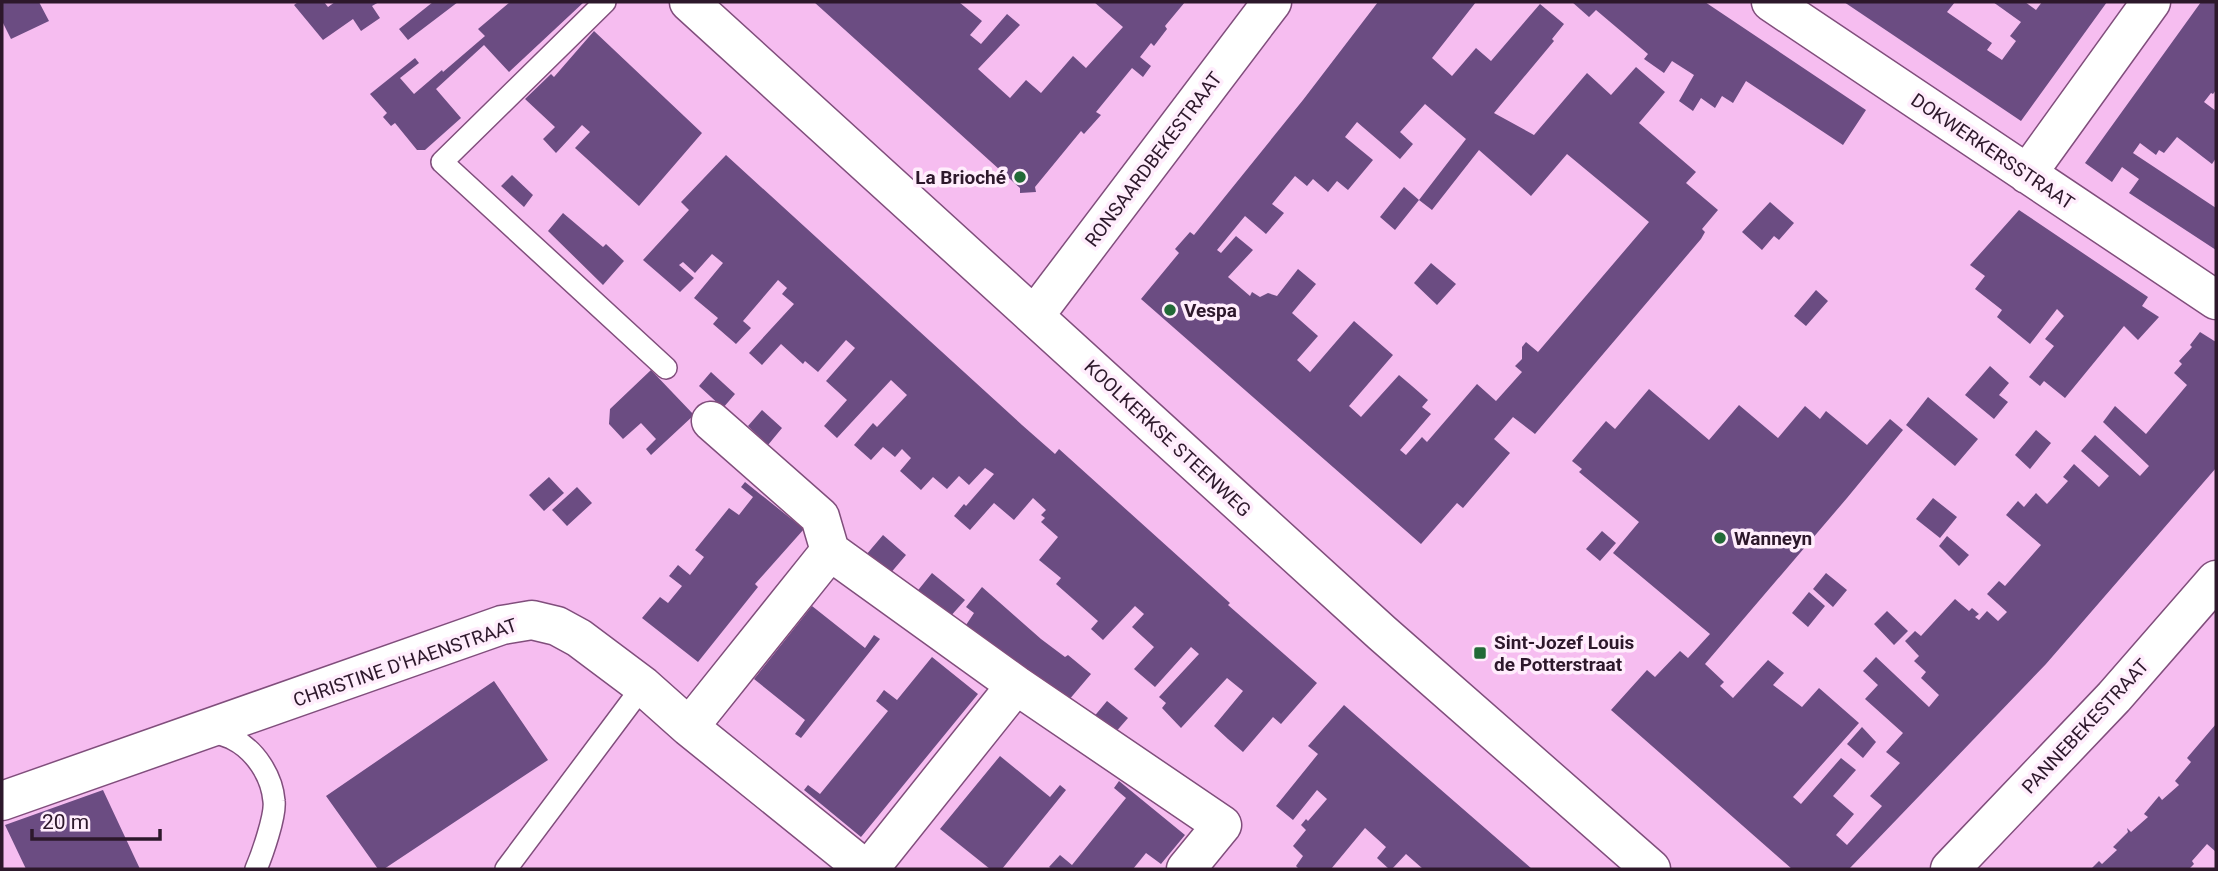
<svg xmlns="http://www.w3.org/2000/svg" width="2218" height="871" viewBox="0 0 2218 871" font-family="Roboto,sans-serif">
  <rect width="100%" height="100%" fill="#f6bdf0"/>
  <!-- building -->
  <path fill="#6b4c82" fill-rule="evenodd" d="M2,2H39L49,21L11,39L2,21Z
    M298,2H324L328,7L335,2H379L372,6L380,18L361,31L353,19L323,40L294,5Z
    M433,2H458L408,40L399,29Z
    M510,2H584L509,72L484,45L436,89L461,118L425,150H417L395,123L391,126L383,117L387,113L370,94L415,58L419,63L400,78L414,94L442,70L443,72L485,36L478,29Z
    M814,2H959L982,21L970,35L981,44L1007,14L1020,25L978,69L1010,98L1026,80L1041,93L1073,56L1086,68L1123,27L1094,2H1185L1165,26L1167,29L1154,46L1151,43L1140,57L1151,66L1143,77L1132,68L1096,112L1101,115L1084,134L1081,131L1035,187L1036,192L1020,193V188Z
    M1378,2H1476L1432,58L1452,76L1476,48L1491,61L1540,4L1564,24L1552,39L1554,41L1494,113L1534,135L1587,73L1611,95L1636,67L1665,92L1639,123L1696,172L1686,183L1718,210L1702,229L1705,232L1701,239L1535,434L1513,417L1494,439L1510,453L1463,508L1457,503L1421,544L1141,299L1179,253L1175,249L1190,232L1194,235L1303,100ZM1425,104L1466,139L1419,200L1432,210L1479,150L1531,196L1567,154L1649,222L1538,352L1526,342L1522,347V359L1515,366L1522,372L1496,401L1477,384L1427,442L1422,437L1406,455L1400,450L1431,414L1422,407L1428,400L1412,386L1399,375L1361,417L1349,406L1393,355L1354,321L1310,372L1297,360L1318,336L1292,313L1316,284L1298,269L1277,296L1268,293L1260,297L1252,292L1250,296L1228,277L1253,250L1236,236L1221,253L1217,250L1245,216L1266,234L1284,213L1272,204L1295,176L1307,186L1313,179L1328,192L1337,181L1348,190L1373,160L1345,137L1357,122L1400,159L1413,144L1400,132Z
    M1572,2H1705L1866,110L1843,145L1746,81L1733,103L1722,96L1715,108L1701,98L1693,111L1679,101L1694,75L1672,61L1664,73L1644,59L1648,54L1596,10L1589,17Z
    M1844,2H1955L1947,12L1992,43L1987,50L2002,60L2016,41L2010,36L2021,22L1993,2H2025L2036,10L2042,2H2107L2021,121Z
    M2201,2H2216V90L2213,94L2211,93L2204,102L2216,111V158L2212,164L2177,137L2164,153L2159,150L2156,155L2140,143L2133,153L2216,208V250L2129,193L2139,179L2122,167L2112,182L2085,163Z
    M594,31L702,133L639,206L575,148L590,132L582,125L556,153L543,139L555,127L525,99L551,74L554,77Z
    M726,155L1022,425L1055,454L1059,449L1230,603L1228,605L1317,683L1281,724L1273,717L1243,752L1228,739L1214,726L1243,691L1227,678L1181,728L1162,708L1166,703L1159,697L1199,654L1191,647L1155,687L1134,669L1154,647L1132,627L1144,614L1135,606L1103,640L1091,629L1098,621L1056,584L1061,578L1039,560L1058,537L1041,522L1045,518L1041,515L1046,510L1033,498L1014,520L994,503L970,530L954,516L964,504L966,506L994,474L985,468L969,485L959,476L947,489L933,477L921,490L900,471L911,458L902,449L895,457L883,447L871,460L854,445L873,423L877,427L907,395L891,380L837,438L824,426L847,400L826,381L855,348L846,340L818,372L805,361L803,364L781,344L762,365L749,353L794,304L782,294L787,288L778,280L743,321L751,328L736,344L713,324L718,318L694,298L723,263L712,254L695,273L683,262L679,265L694,278L680,292L643,260L689,210L681,202Z
    M512,175L533,195L524,207L501,186Z
    M1404,187L1419,200L1395,230L1380,217Z
    M1770,202L1794,223L1779,240L1774,236L1762,250L1742,232Z
    M2019,210L2148,297L2142,306L2159,317L2138,340L2124,326L2065,398L2044,381L2040,386L2029,377L2054,346L2045,339L2064,316L2057,309L2030,344L1997,317L2002,310L1975,289L1985,276L1970,265Z
    M563,213L603,247L606,244L624,261L603,285L548,231Z
    M1431,263L1456,284L1437,305L1414,283Z
    M1816,290L1828,301L1806,326L1794,316Z
    M2200,332L2216,342V468L2046,664L1849,869H1792L1611,710L1647,670L1655,677L1680,651L1688,658L1710,634L1613,553L1639,522L1579,472L1582,469L1572,461L1606,421L1615,429L1649,389L1709,440L1739,405L1778,438L1805,406L1820,419L1826,411L1867,445L1890,419L1903,430L1847,498L1705,664L1724,682L1720,686L1733,698L1768,660L1784,673L1773,685L1802,707L1819,688L1859,723L1793,797L1801,804L1841,758L1856,770L1833,796L1854,814L1836,835L1847,845L1882,806L1870,796L1900,763L1886,752L1903,733L1865,699L1878,685L1863,671L1876,657L1929,707L1939,695L1921,678L1926,672L1914,661L1919,656L1905,641L1915,631L1921,636L1955,599L1969,611L1972,608L1979,614L1975,617L1979,620L1987,611L1998,621L2007,612L1987,594L1999,581L2005,586L2041,545L2006,515L2018,501L2024,507L2036,493L2047,504L2068,481L2063,477L2074,464L2099,487L2109,476L2081,451L2095,435L2140,476L2149,466L2103,422L2115,406L2146,434L2187,385L2174,373L2182,364L2179,361L2192,347L2190,345Z
    M1990,366L2009,383L1999,395L2008,402L1994,419L1965,395Z
    M651,370L694,415L651,455L646,449L656,439L641,423L623,439L609,424L610,409Z
    M711,372L735,394L723,408L699,386Z
    M1928,397L1978,439L1955,466L1906,425Z
    M762,410L782,428L768,445L748,426Z
    M2036,430L2051,443L2030,469L2015,455Z
    M549,477L564,493L544,511L529,495Z
    M745,482L804,529L755,584L758,587L698,662L642,618L660,597L668,603L682,586L669,576L678,565L690,575L704,557L695,550L729,508L739,515L753,497L741,487Z
    M577,487L592,503L567,526L552,510Z
    M1933,498L1957,517L1940,538L1916,519Z
    M1602,531L1616,543L1600,561L1586,549Z
    M883,535L906,555L889,575L866,555Z
    M1947,536L1969,555L1959,566L1939,546Z
    M932,573L965,600L949,618L915,594Z
    M1826,573L1847,590L1833,607L1813,589Z
    M982,587L1041,639L1065,657L1068,655L1091,674L1068,701L964,628L974,613L966,607Z
    M1809,592L1825,606L1808,627L1792,613Z
    M812,606L865,648L874,635L880,639L801,738L795,734L805,720L754,679Z
    M1887,611L1908,631L1894,645L1874,624Z
    M932,657L978,694L861,837L804,790L808,785L820,794L888,711L876,701L884,690L897,700Z
    M494,681L548,760L384,869H378L326,796Z
    M1107,701L1128,718L1114,734L1092,719Z
    M1344,705L1394,749L1532,869H1423L1406,854L1392,869H1389L1377,858L1386,847L1365,828L1331,869H1299L1296,866L1303,856L1293,846L1306,830L1301,825L1306,819L1308,821L1327,799L1317,790L1293,820L1276,806L1318,754L1308,746Z
    M2216,724V852L2207,844L2192,861L2194,864L2189,869H2091L2099,861L2102,864L2117,850L2113,847L2128,832L2127,828L2131,832L2148,817L2144,814L2159,796L2162,800L2179,785L2175,781L2191,762L2187,758Z
    M1862,727L1876,742L1863,758L1847,744Z
    M1000,756L1050,797L1060,785L1066,790L1002,869H990L940,829Z
    M1119,781L1185,835L1161,864L1146,853L1133,869H1052L1049,867L1060,855L1072,865L1126,798L1114,788Z
    M103,790L140,869H26L5,825Z"/>
  <g fill="none" stroke-linecap="round" stroke-linejoin="round">
    <defs>
      <path id="lane" d="M605,2L442,162L666,368
        M207,729C216,733 225,735 233,739C255,750 272,776 274,801C276,815 262,855 256,869
        M506,869L643,686"/>
      <path id="street" d="M689,2L1382,633L1651,869
        M1771,2L2216,300
        M2027,174L2151,2
        M1035,315L1272,2
        M711,421L820,517L830,551L1016,685L1222,825L1186,869
        M689,727L830,551
        M2,801L502,625L532,620L557,626L579,638L643,686L689,727L865,869
        M869,869L1016,685
        M1950,869L2114,697L2216,580"/>
    </defs>
    <!-- lane casing -->
    <use href="#lane" stroke="#804e7c" stroke-width="24"/>
    <!-- street casing -->
    <use href="#street" stroke="#804e7c" stroke-width="41"/>
    <!-- lane -->
    <use href="#lane" stroke="#fff" stroke-width="21"/>
    <!-- street -->
    <use href="#street" stroke="#fff" stroke-width="38"/>
  </g>
  <!-- markers -->
  <g fill="#226a37" stroke="#ffedfc" stroke-width="2.5">
    <circle cx="1020" cy="177" r="7"/>
    <circle cx="1170" cy="310" r="7"/>
    <circle cx="1720" cy="538" r="7"/>
    <rect x="1473" y="646" width="14" height="14" rx="3.5"/>
  </g>
  <g text-anchor="middle" stroke-width="7" stroke-linejoin="round" paint-order="stroke">
    <!-- street labels -->
    <g font-size="19" fill="#2d182b" stroke="#ffedfc">
      <text transform="translate(1993 151) rotate(34)" y="7">DOKWERKERSSTRAAT</text>
      <text transform="translate(1153 159) rotate(-53)" y="7">RONSAARDBEKESTRAAT</text>
      <text transform="translate(1168 438) rotate(43)" y="7">KOOLKERKSE STEENWEG</text>
      <text transform="translate(405 662) rotate(-19)" y="7">CHRISTINE D'HAENSTRAAT</text>
      <text transform="translate(2085 726) rotate(-47)" y="7">PANNEBEKESTRAAT</text>
    </g>
    <!-- poi labels -->
    <g font-size="19" font-weight="bold" fill="#2d182b" stroke="#ffedfc" text-anchor="start">
      <text x="1006" y="184" text-anchor="end">La Brioché</text>
      <text x="1184" y="317">Vespa</text>
      <text x="1734" y="545">Wanneyn</text>
      <text x="1494" y="649">Sint-Jozef Louis<tspan x="1494" dy="22">de Potterstraat</tspan></text>
    </g>
  </g>
  <!-- border -->
  <rect width="2218" height="871" fill="none" stroke="#2d182b" stroke-width="7"/>
  <!-- scale -->
  <path d="M32 829v10h128v-10" fill="none" stroke="#2d182b" stroke-width="3.5"/>
  <text x="42" y="829" font-size="21" fill="#2d182b" stroke="#ffedfc" stroke-width="5" paint-order="stroke">20 m</text>
</svg>
